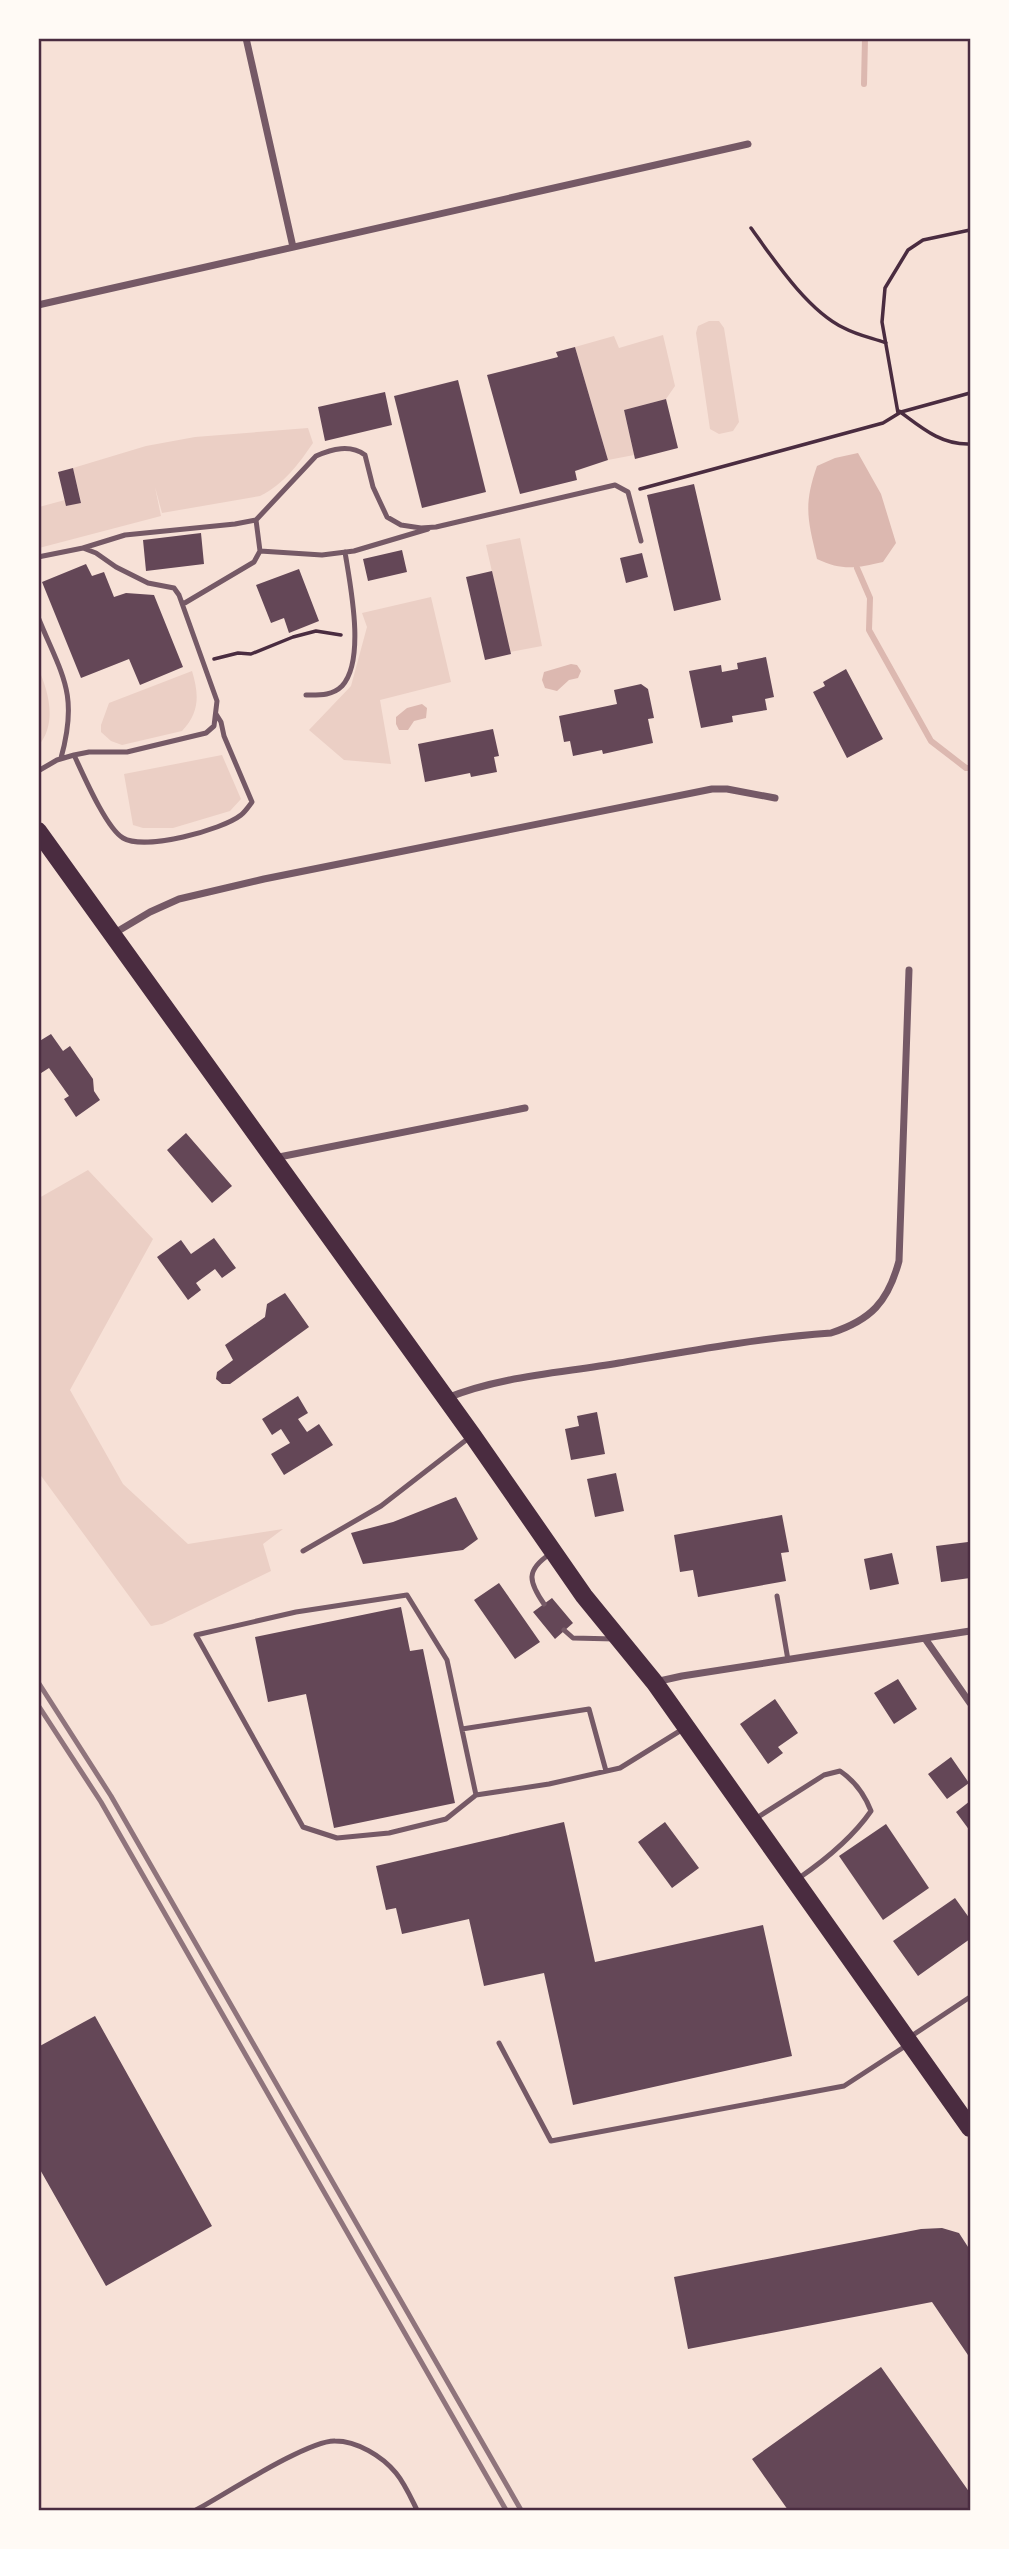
<svg xmlns="http://www.w3.org/2000/svg" width="1009" height="2549" viewBox="0 0 1009 2549" font-family="Ubuntu,sans-serif">
  <rect width="100%" height="100%" fill="#f7e1d7"/>
  <!-- green -->
  <path fill="#ebcfc5" d="M709,321H719L724,328L739,422L733,431L719,434L710,429L696,333L698,326Z
    M663,335L675,386L666,399L624,410L634,455L608,460L575,347L614,336L619,348Z
    M308,428L313,443C298,465 284,484 260,496L162,513L155,487L161,516L39,548V507L65,500L67,506L81,502L73,468L146,446L195,437Z
    M520,538L542,646L510,652L486,545Z
    M431,597L451,682L380,700L391,764L344,760L309,730L351,686L367,627L362,613Z
    M38,668C49,692 57,723 39,745Z
    M192,671C199,694 200,712 182,731L122,745L111,741L101,732V725L109,703Z
    M222,755L241,799L230,811L173,828H143L133,825L124,774Z
    M88,1170L153,1239L70,1390L123,1484L188,1544L283,1529L263,1544L271,1571L162,1624L151,1626L39,1473V1198Z"/>
  <!-- water -->
  <path fill="#dcb8b0" d="M858,453L881,494L896,543L883,562C857,568 842,571 817,559C808,520 803,506 817,466L835,458Z
    M571,664L577,665L581,671L578,678L569,680L557,691L545,688L542,680L544,672Z
    M422,704L427,708L426,718L414,721L408,730H399L396,724V717L407,708Z"/>
  <g fill="none" stroke-linecap="round" stroke-linejoin="round">
    <!-- stream -->
    <path stroke="#dcb8b0" stroke-width="6" d="M864,84L865,38
      M857,568L870,598L869,630L931,741L966,768H970"/>
  </g>
  <!-- building -->
  <path fill="#644757" d="M575,347L608,460L575,471L577,480L520,494L487,375L558,357L556,352Z
    M458,380L486,492L422,508L394,396Z
    M385,392L392,425L325,441L318,407Z
    M666,399L678,448L635,459L624,410Z
    M73,468L81,503L66,506L58,472Z
    M694,484L721,600L674,611L647,495Z
    M201,533L204,564L146,571L143,540Z
    M402,550L407,572L368,581L363,559Z
    M642,553L648,577L626,583L620,558Z
    M86,564L92,576L104,572L114,597L126,593L154,595L183,667L140,685L129,659L81,678L42,582Z
    M299,569L319,621L289,633L284,618L271,623L256,585Z
    M492,571L511,654L485,660L466,577Z
    M766,657L774,697L765,699L767,710L732,716L733,722L701,728L689,671L721,665L722,672L738,669L737,663Z
    M846,669L883,739L847,758L813,692L825,686L823,682Z
    M641,684L648,689L654,718L648,719L653,743L603,754L602,750L573,756L570,741L564,742L559,716L617,704L614,690Z
    M493,729L499,756L494,757L497,772L471,777L470,773L425,782L418,744Z
    M51,1034L63,1051L70,1046L93,1079L94,1091L100,1100L76,1117L64,1099L69,1096L49,1068L38,1075V1042Z
    M186,1133L232,1186L212,1203L167,1150Z
    M214,1238L236,1268L222,1278L215,1269L196,1283L201,1290L188,1300L157,1257L181,1240L191,1254Z
    M285,1293L309,1327L230,1384H222L216,1379L217,1372L233,1360L225,1345L265,1317L267,1304Z
    M298,1396L308,1413L298,1419L307,1432L319,1424L333,1445L284,1475L271,1454L290,1443L281,1429L272,1435L262,1419Z
    M597,1412L605,1454L571,1460L565,1429L579,1426L577,1416Z
    M616,1473L624,1511L595,1517L587,1479Z
    M456,1497L478,1539L463,1550L363,1564L351,1533L393,1522Z
    M782,1515L789,1552L781,1553L786,1581L698,1597L693,1570L680,1572L674,1535Z
    M968,1542L970,1578L941,1582L936,1546Z
    M892,1553L899,1584L870,1590L864,1559Z
    M499,1583L540,1642L515,1659L474,1600Z
    M552,1598L573,1623L555,1639L533,1612Z
    M401,1607L410,1651L423,1649L455,1803L334,1828L306,1694L268,1702L255,1637Z
    M898,1679L917,1709L894,1724L874,1693Z
    M775,1699L798,1733L778,1747L783,1753L768,1764L740,1724Z
    M951,1757L969,1783L947,1799L928,1774Z
    M970,1801V1831L956,1812Z
    M564,1822L595,1962L763,1925L792,2056L573,2105L544,1973L484,1986L469,1919L402,1934L396,1908L386,1910L376,1866Z
    M665,1822L699,1868L672,1888L638,1842Z
    M886,1824L929,1888L883,1920L839,1856Z
    M955,1898L970,1919V1939L918,1976L893,1941Z
    M95,2016L212,2226L106,2286L38,2166V2047Z
    M942,2228L959,2233L970,2250V2358L932,2302L688,2349L674,2277L921,2229Z
    M881,2367L970,2493V2510H788L752,2459Z"/>
  <g fill="none" stroke-linecap="round" stroke-linejoin="round">
    <!-- path -->
    <path stroke="#4a2c40" stroke-width="3.5" d="M751,228C774,260 808,311 844,328C857,335 872,338 886,343
      M899,411C922,428 941,445 970,444
      M898,413L882,322L885,288L908,250L923,240L970,230
      M640,489L883,423L901,412L970,393
      M214,659L238,653L251,654L293,637L316,631L341,635"/>
    <!-- service -->
    <path stroke="#755966" stroke-width="5" d="M83,548L125,535L235,524L256,520L316,456C332,449 350,444 365,455L373,487L387,517L401,525L421,528L436,527L615,485L628,492L641,541
      M260,551L322,555L354,551L428,529
      M38,557L83,548L96,553L116,567L148,583L174,588L179,595L217,701L214,726L206,733L127,752H89L74,755L57,760L38,771
      M183,604L254,562L260,551L256,520
      M38,617C62,676 79,693 61,758
      M306,695C319,695 332,696 342,686C366,660 350,584 345,552
      M74,755C83,774 106,828 123,838C145,851 222,830 241,815C245,812 249,806 252,802L224,736L221,722L216,714
      M303,1551L381,1506L470,1437
      M777,1596L788,1660
      M544,1604C528,1581 526,1570 550,1554
      M564,1630L573,1638L615,1639
      M462,1729L589,1709L606,1771
      M476,1795L446,1819L389,1833L337,1838L303,1827L196,1635L296,1612L407,1595L447,1660L476,1795L549,1784L620,1768L683,1729
      M755,1819L824,1775L840,1771C855,1781 864,1793 871,1811C853,1837 825,1860 799,1878
      M910,2037L970,1997
      M499,2043L551,2141L844,2086L907,2045
      M196,2510C224,2495 308,2440 335,2441C357,2441 382,2456 396,2473C405,2484 411,2498 417,2510"/>
    <!-- minor -->
    <path stroke="#755966" stroke-width="7" d="M246,38L293,247
      M38,305L748,144
      M113,934L150,912L179,899L264,879L712,789H727L775,798
      M274,1158L525,1108
      M447,1398C501,1376 561,1373 619,1363C689,1351 759,1338 831,1333C871,1320 888,1302 899,1261L909,970
      M926,1640L970,1703
      M655,1682L682,1676L970,1631"/>
    <!-- primary -->
    <path stroke="#4a2c40" stroke-width="18" d="M38,831L473,1436L584,1596L655,1683L970,2128"/>
    <!-- rail -->
    <path stroke="#8f747c" stroke-width="5" d="M38,1682L111,1796L521,2510
      M38,1705L101,1802L506,2510"/>
  </g>
  <!-- border -->
  <rect width="1009" height="2549" fill="none" stroke="#fffaf5" stroke-width="80"/>
  <rect x="40" y="40" width="929" height="2469" fill="none" stroke="#4a2c40" stroke-width="2.5"/>
</svg>
